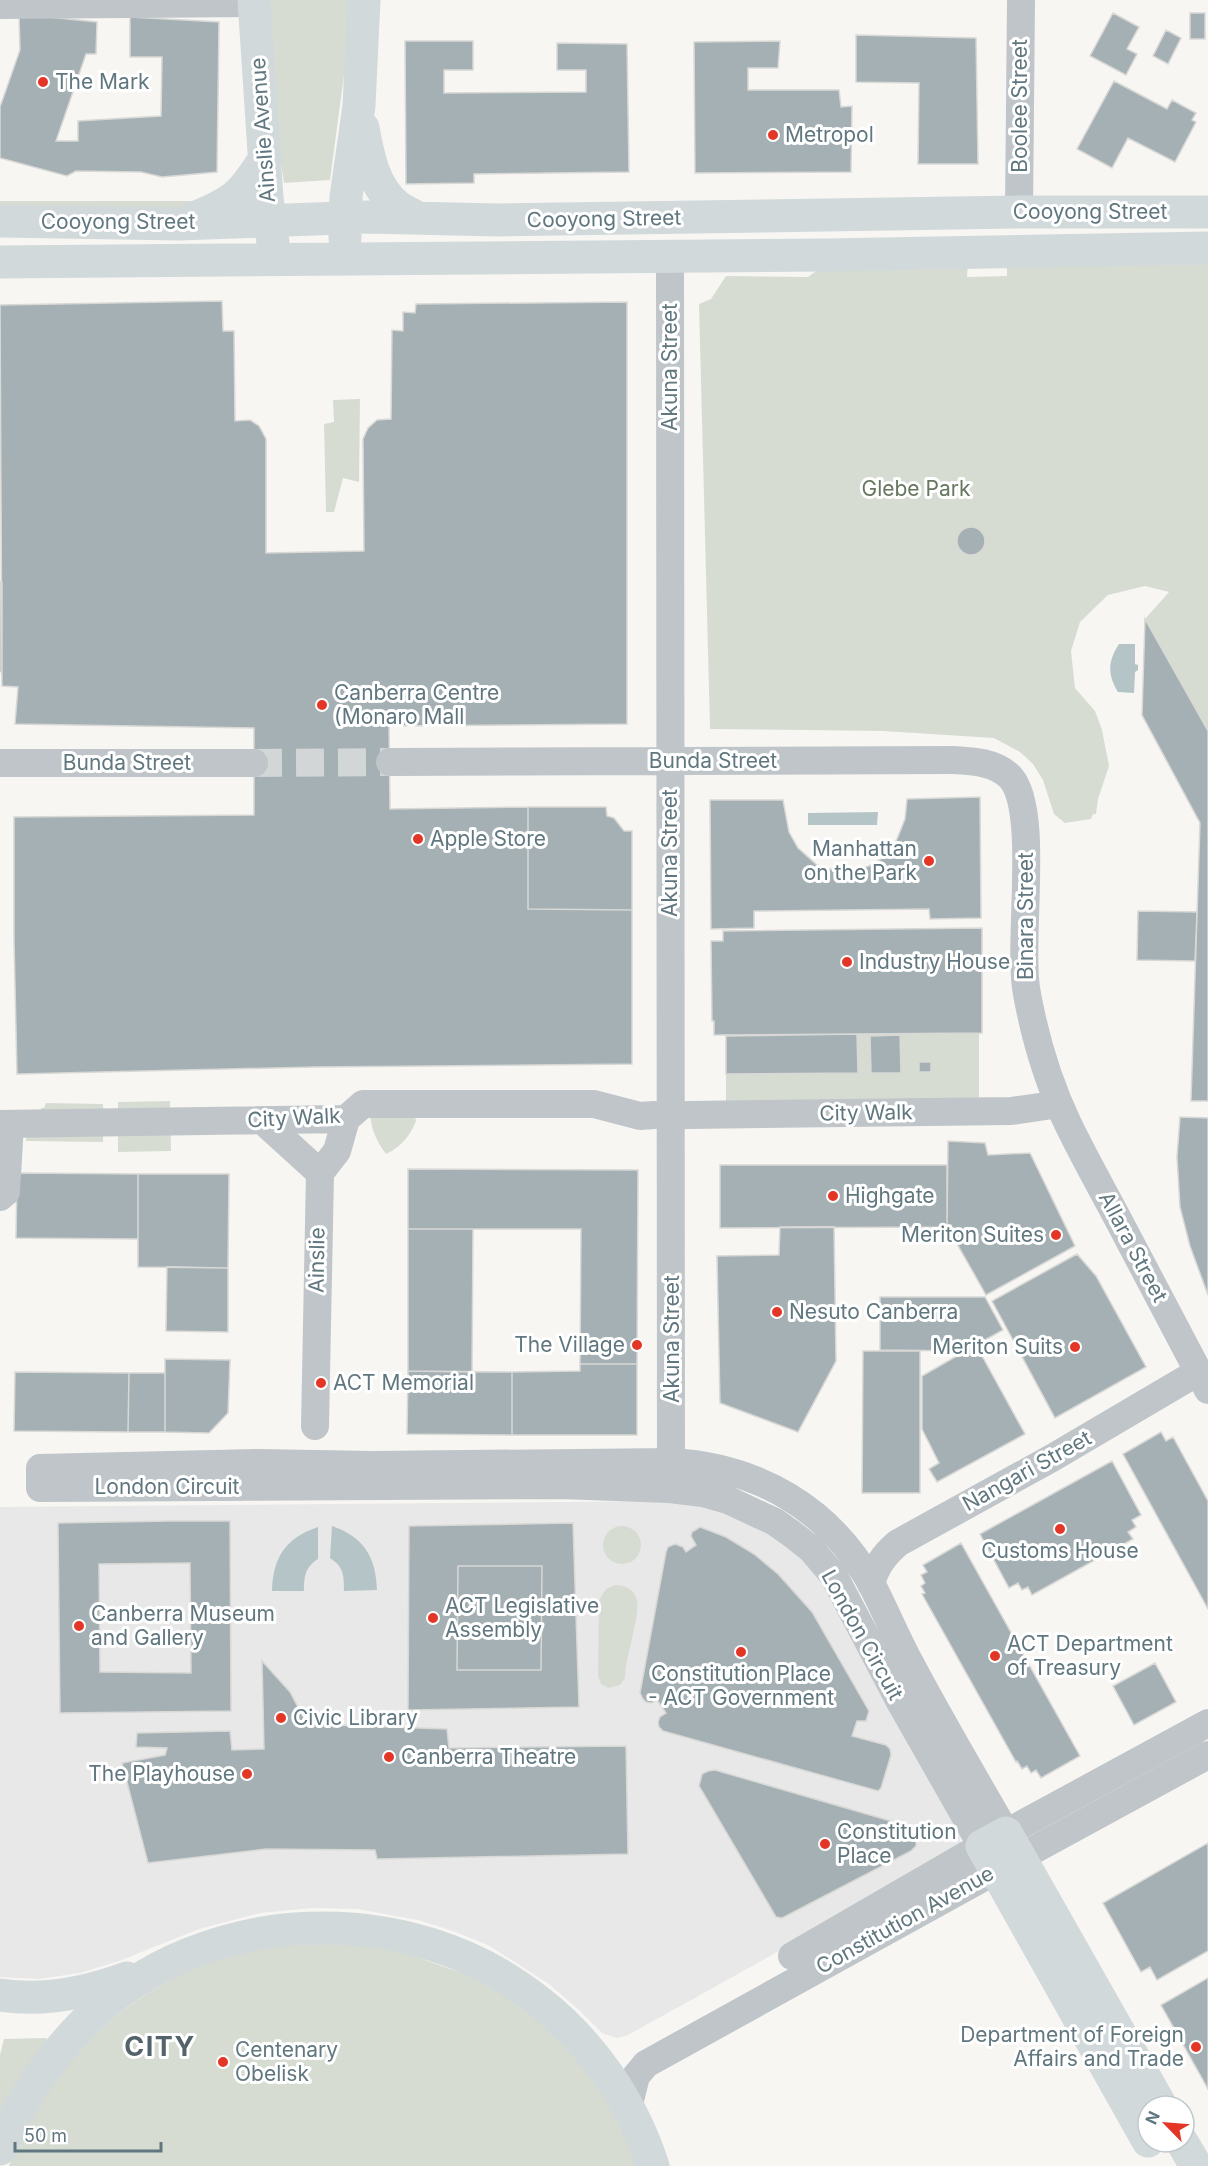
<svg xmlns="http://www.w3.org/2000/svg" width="1208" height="2166" viewBox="0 0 1208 2166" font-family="Inter,sans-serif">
  <rect width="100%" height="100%" fill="#f7f6f3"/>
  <!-- built -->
  <path fill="#e7e8e7" d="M672,1501L728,1512L787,1544L817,1574L961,1834L960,1844L950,1856L628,2035L617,2038L602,2033L579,2010L549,1984L488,1945L453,1931L418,1920L357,1909L312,1908L260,1913L199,1929L119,1961L80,1973L39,1979L0,1977V1507Z"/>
  <!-- green -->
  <path fill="#d7dcd3" d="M264,0H354L330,180L284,183L265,55Z
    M0,201H207L197,209L0,208Z
    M1208,262V731L1145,619L1169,592L1145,586L1108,595L1080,622L1071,651L1075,688L1095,711L1102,730L1109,766L1098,799L1096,814H1093L1091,819L1065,823L1054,814L1043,780L1033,764L1020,752L994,738L883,731L710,729L699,304L711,299L726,276L808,277L823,266L968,263L967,277L1007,276V264Z
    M360,399L359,482L343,478L334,512H326L324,424L334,422L333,400Z
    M979,1033V1101L726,1105V1074L857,1073V1034Z
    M170,1101L171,1151L118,1152V1102Z
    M46,1103L103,1104V1142L26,1141V1113L41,1112V1108H44Z
    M370,1108L415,1116L416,1121C410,1136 401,1147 386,1154C375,1139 370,1127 370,1108Z
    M603 1545a19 19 0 1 1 38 0a19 19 0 1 1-38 0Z
    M615,1585C626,1585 635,1590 637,1601C640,1618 625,1657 625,1678L620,1685L608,1688L601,1684L598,1676L599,1600L606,1589Z
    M338,1942L403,1952L472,1977L501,1993L555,2035L603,2091L640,2166H9C19,2140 32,2112 48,2088C99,2015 188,1956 279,1945C298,1943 319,1943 338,1942Z
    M46,2038L51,2044L0,2124V2055L4,2039Z"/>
  <!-- water -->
  <path fill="#b5c5c7" d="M1119,644H1135V664L1138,665V670L1135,672L1134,693L1118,692C1107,674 1108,661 1119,644Z
    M878,812L877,825H808V813Z
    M332,1526C364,1537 376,1557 377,1590L344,1591C344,1576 344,1567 330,1558Z
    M318,1527V1559C305,1567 304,1577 304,1591H272C273,1558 285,1538 318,1527Z"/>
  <!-- building -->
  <path fill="#a4b0b3" stroke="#d8d8d6" stroke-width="1.5" fill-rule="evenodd" d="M1113,13L1139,27L1127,49L1137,54L1126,75L1090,56Z
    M1190,13H1205V39H1190Z
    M19,14L97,22L96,54H86L56,141H78V121L161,116L162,57H130V17L219,22L217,172L162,177L141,172L76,171L67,176L0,158V107L20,50Z
    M1166,30L1181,38L1168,64L1153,56Z
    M856,35L976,38L978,164H918L919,83L856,82Z
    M405,41H473V70H444V93L586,92V70H557V43L627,44L629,172L474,174V183L406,184Z
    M780,41L778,68H748V90H839L841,107L852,106L851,172L695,173L694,42Z
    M1114,81L1167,109L1172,100L1196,113L1192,120L1196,122L1175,162L1128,138L1112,168L1077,149Z
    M222,301L223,331H234L235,421L250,420L259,426L266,439V553L364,551L363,439L368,428L377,420L391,419L392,330L403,331V312L415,313L416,304L627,302V724L389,726L390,809L528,807V909L632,910V1064L314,1067L17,1074L14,940V817L254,815V728L15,724L18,687L2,686L0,305Z
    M957 541a14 14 0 1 1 28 0a14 14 0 1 1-28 0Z
    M0,582H2V671L0,672Z
    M1145,619L1208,731V1101H1191L1200,823L1142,715Z
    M980,797L981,918L930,919L929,909L754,911V928L711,929L710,800H783L789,832L798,848L817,865L845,873L869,866L883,858L895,844L905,819L907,799Z
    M528,807H606L607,816L614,818L624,831H632V910L528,909Z
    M1138,911L1197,912L1195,961L1137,960Z
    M982,928V1033L714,1035V1021H712L711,941H723V931Z
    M857,1034L858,1073L726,1074V1036Z
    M900,1035L901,1073H871L870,1036Z
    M919,1062H931V1072H919Z
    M1180,1117L1208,1118V1295L1190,1246L1180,1207L1177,1157Z
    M948,1141L985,1143L988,1155L1030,1153L1075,1246L986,1295L947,1226Z
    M720,1165H947V1227L720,1228Z
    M408,1169L638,1170L637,1364H580L581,1229H408Z
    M17,1173L138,1174V1239L16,1238Z
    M138,1174H229L228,1268L138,1267Z
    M780,1227H834L836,1361L798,1432L720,1403L717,1256L779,1255Z
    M408,1229H473L472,1372L408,1371Z
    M1077,1254L1096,1276L1146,1367L1055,1418L992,1301Z
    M167,1267L228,1268V1332L166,1331Z
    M880,1297H985L1003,1330L965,1351L880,1350Z
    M976,1345L1025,1434L937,1482L929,1469L939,1463L922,1429V1376Z
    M863,1351H920V1493H862Z
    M165,1359L230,1360L228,1413L209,1433L165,1432Z
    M580,1364H637V1435H512V1372L580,1371Z
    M408,1371L512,1372V1435L407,1434Z
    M15,1372L129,1373L128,1432L14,1431Z
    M129,1373H165V1432H128Z
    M1161,1432L1166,1441L1173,1437L1208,1501V1609L1123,1454Z
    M1112,1461L1141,1515L1132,1520L1136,1527L1128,1532L1133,1539L1032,1595L1028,1587L1022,1590L1018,1583L1009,1588L980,1534Z
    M169,1521H230L231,1711L60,1713L58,1523ZM190,1563L191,1673L100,1672L99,1564Z
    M573,1523L579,1707L408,1710L409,1526ZM458,1566H542L541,1670H457Z
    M700,1527L726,1537L754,1554L778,1574L812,1612L869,1711L866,1721H857L852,1736L886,1745L890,1749L891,1755L881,1788L878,1791L663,1731L659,1727L658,1722L660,1717L666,1713L657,1700L651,1703L646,1702L643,1699L640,1693L666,1552L668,1547L675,1544L683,1547L686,1552L696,1545L691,1536L692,1532Z
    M961,1543L1080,1756L1041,1778L1036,1770L1031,1773L1027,1766L1022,1769L1017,1761L1016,1762L922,1594L925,1593L921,1586L925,1583L921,1575L927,1572L923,1565Z
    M458,1566H542L541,1670H457Z
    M262,1661L290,1692L307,1724L447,1729L449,1748L626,1746L628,1854L377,1859L375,1850L266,1849L148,1863L122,1763L165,1755L167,1748L136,1747L137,1733L230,1731L232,1750L264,1749Z
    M1155,1663L1176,1702L1134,1725L1113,1686Z
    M715,1770L908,1826L916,1834V1846L911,1851L786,1916L782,1918L776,1917L699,1786L702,1774L708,1771Z
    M1208,1843V1951L1157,1980L1150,1967L1141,1972L1103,1903Z
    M1208,1978V2089L1161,2005Z"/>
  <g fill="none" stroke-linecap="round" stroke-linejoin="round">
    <!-- minor-tunnel -->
    <path stroke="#d2d6d6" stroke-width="28" stroke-dasharray="28 14" stroke-linecap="butt" d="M254,763L390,762"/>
    <!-- minor -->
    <path stroke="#bfc5c8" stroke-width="28" d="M0,5L254,3
      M1019,212L1021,0
      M670,256L671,1481
      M390,762L952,760C972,761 997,762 1011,778C1040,812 1017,944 1027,994C1035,1038 1049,1084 1068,1124C1084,1157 1102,1189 1119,1221C1149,1277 1178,1334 1208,1390
      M0,763H254
      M687,1115L1011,1111L1046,1106
      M262,1120L320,1173L315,1426
      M0,1124L346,1119L363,1104H594L640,1116L654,1115
      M320,1173L337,1151L346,1119
      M0,1197L6,1192L10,1124
      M871,1584C876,1566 884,1555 898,1543L1052,1458L1198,1372
      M1019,1858L1208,1755
      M792,1956L982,1846L899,1700L834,1576L811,1549L792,1534L775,1522L728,1500L703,1493L670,1489L560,1485L40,1488V1468L259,1463L373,1465L672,1462C757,1467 830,1508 872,1585C885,1610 896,1637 910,1663C940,1720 974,1777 1006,1833L1208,1723
      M628,2108L636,2076L646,2064L995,1871"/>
    <!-- major -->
    <path stroke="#d2d9db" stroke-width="33" d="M254,0L267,198L273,243
      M363,128C368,156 374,188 397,206C403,211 412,214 418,218
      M194,218C234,202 242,195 265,158
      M0,221L179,224L368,217L497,220L1019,212H1208
      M345,238L346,197L359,106L364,0
      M0,262L827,255L1208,248
      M1148,2141L982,1846L1006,1833L1161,2106
      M1182,2142L1196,2166"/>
    <!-- highway -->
    <path stroke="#d2d9db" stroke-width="33" d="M0,1995C44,2002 86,1993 127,1978
      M0,2149C20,2101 48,2059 85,2022C205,1904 408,1897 538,2001C592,2043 632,2101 653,2166"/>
  </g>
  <!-- markers -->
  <g fill="#e43626" stroke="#fff" stroke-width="2">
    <circle cx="43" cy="82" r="6"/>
    <circle cx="773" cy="135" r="6"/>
    <circle cx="322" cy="705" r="6"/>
    <circle cx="418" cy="839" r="6"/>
    <circle cx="929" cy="861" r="6"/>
    <circle cx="847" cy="962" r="6"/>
    <circle cx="833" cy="1196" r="6"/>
    <circle cx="1056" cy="1235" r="6"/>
    <circle cx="777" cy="1312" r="6"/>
    <circle cx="637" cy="1345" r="6"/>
    <circle cx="1075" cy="1347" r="6"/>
    <circle cx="321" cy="1383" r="6"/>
    <circle cx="1060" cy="1529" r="6"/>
    <circle cx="433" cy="1618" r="6"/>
    <circle cx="79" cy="1626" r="6"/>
    <circle cx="741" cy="1652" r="6"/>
    <circle cx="995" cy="1656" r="6"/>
    <circle cx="281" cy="1718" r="6"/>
    <circle cx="389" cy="1757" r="6"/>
    <circle cx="247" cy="1774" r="6"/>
    <circle cx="825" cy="1844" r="6"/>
    <circle cx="1196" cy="2047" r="6"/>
    <circle cx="223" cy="2062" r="6"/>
  </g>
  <g text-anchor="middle" stroke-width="6" stroke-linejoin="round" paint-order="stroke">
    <!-- poi labels -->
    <g font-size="21" fill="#61777f" stroke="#fff" text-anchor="start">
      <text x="55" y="89">The Mark</text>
      <text x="785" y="142">Metropol</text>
      <text x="334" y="700">Canberra Centre<tspan x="334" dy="24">(Monaro Mall</tspan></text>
      <text x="430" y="846">Apple Store</text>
      <text x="917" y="856" text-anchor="end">Manhattan<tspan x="917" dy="24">on the Park</tspan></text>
      <text x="859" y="969">Industry House</text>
      <text x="845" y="1203">Highgate</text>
      <text x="1044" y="1242" text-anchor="end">Meriton Suites</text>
      <text x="789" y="1319">Nesuto Canberra</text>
      <text x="625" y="1352" text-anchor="end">The Village</text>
      <text x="1063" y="1354" text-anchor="end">Meriton Suits</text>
      <text x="333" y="1390">ACT Memorial</text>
      <text x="1060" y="1558" text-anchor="middle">Customs House</text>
      <text x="445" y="1613">ACT Legislative<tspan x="445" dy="24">Assembly</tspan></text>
      <text x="91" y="1621">Canberra Museum<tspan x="91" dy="24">and Gallery</tspan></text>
      <text x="1007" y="1651">ACT Department<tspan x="1007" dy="24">of Treasury</tspan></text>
      <text x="741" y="1681" text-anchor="middle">Constitution Place<tspan x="741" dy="24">- ACT Government</tspan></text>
      <text x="293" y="1725">Civic Library</text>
      <text x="401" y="1764">Canberra Theatre</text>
      <text x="235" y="1781" text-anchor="end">The Playhouse</text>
      <text x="837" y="1839">Constitution<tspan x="837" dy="24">Place</tspan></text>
      <text x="1184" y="2042" text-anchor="end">Department of Foreign<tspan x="1184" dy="24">Affairs and Trade</tspan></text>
      <text x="235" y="2057">Centenary<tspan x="235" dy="24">Obelisk</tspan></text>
    </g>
    <!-- street labels -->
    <g font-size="21" fill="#61777f" stroke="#fff">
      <text transform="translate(1020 106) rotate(-90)" y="7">Boolee Street</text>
      <text transform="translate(263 130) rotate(-94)" y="7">Ainslie Avenue</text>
      <text x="1090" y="219">Cooyong Street</text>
      <text transform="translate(604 219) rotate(-1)" y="7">Cooyong Street</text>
      <text x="118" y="229">Cooyong Street</text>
      <text transform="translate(670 367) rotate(-90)" y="7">Akuna Street</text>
      <text x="713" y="768">Bunda Street</text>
      <text x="127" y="770">Bunda Street</text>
      <text transform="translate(670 853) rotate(-90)" y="7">Akuna Street</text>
      <text transform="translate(1026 916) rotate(-90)" y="7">Binara Street</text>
      <text transform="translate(866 1113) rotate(-1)" y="7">City Walk</text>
      <text transform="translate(294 1118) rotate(-3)" y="7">City Walk</text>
      <text transform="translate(1133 1247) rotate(62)" y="7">Allara Street</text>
      <text transform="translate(317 1260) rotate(-89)" y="7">Ainslie</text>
      <text transform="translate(672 1339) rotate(-90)" y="7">Akuna Street</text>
      <text transform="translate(1027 1471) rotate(-29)" y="7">Nangari Street</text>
      <text x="167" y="1494">London Circuit</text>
      <text transform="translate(862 1635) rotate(61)" y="7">London Circuit</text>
      <text transform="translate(905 1920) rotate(-29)" y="7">Constitution Avenue</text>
    </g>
    <!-- park labels -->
    <g font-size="21" fill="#687760" stroke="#fff">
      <text x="916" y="496">Glebe Park</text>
    </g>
    <!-- district labels -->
    <g font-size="27" font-weight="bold" letter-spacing="1.5" fill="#53636a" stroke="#fff">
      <text x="160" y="2056">CITY</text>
    </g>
  </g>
  <!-- north arrow -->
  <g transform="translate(1166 2124) rotate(295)"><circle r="28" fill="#ffffff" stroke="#c0c9cc" stroke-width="1.5"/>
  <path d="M0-4.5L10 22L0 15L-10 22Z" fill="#e43626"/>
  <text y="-9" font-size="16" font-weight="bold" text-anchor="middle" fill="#61777f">N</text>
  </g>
  <!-- scale -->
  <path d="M15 2142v9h146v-9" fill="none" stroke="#61777f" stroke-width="3"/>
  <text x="24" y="2142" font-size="18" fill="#61777f" stroke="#ffffff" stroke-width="4.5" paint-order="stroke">50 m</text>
</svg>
